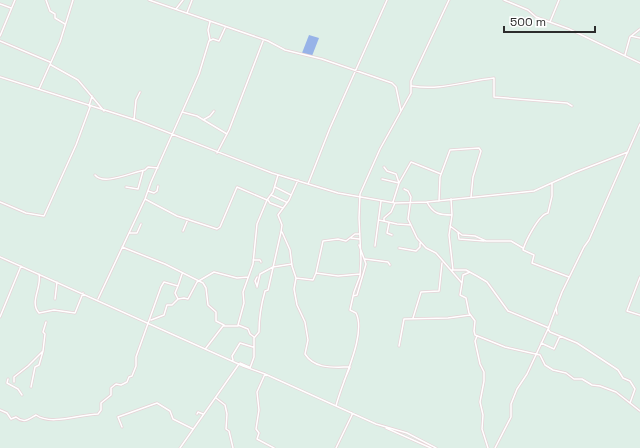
<svg xmlns="http://www.w3.org/2000/svg" width="640" height="448" viewBox="0 0 640 448" font-family="'Space Grotesk',sans-serif">
  <rect width="100%" height="100%" fill="#deefe7"/>
  <!-- green -->
  <path fill="#97b3e8" d="M309,35L319,38L312,56L302,53Z"/>
  <g fill="none" stroke-linecap="round" stroke-linejoin="round">
    <defs>
      <path id="street" d="M46,0L50,11L55,14V18L65,24
        M149,0L268,41L285,50L322,59L392,83L396,87L401,111
        M504,0L528,10L536,17L569,29L640,63
        M0,4L11,8
        M176,9L183,0
        M187,13L192,0
        M210,22L208,30L210,40
        M550,22L559,0
        M0,36L15,0
        M631,36L640,38
        M0,41L50,62L51,65L78,80L104,111
        M625,55L630,37L640,29
        M0,77L136,120L272,173L338,193L395,203L427,202L534,191L576,172L628,152
        M412,86C440,91 466,81 494,78V97L567,103L572,106
        M39,89L60,42L73,0
        M89,106L92,96
        M182,112L197,116L227,134
        M134,120L136,100L140,92
        M203,120L210,116L214,111
        M217,153L229,130L263,41
        M384,167L387,171L396,174L399,183
        M95,175C104,186 132,172 145,170L148,167L158,168
        M382,179L399,183
        M308,184L330,128L387,0
        M552,184V196L548,213C539,214 525,242 523,250L534,255L532,263L569,277
        M126,187L138,189L143,171
        M275,187L291,195
        M404,189L408,191L411,197L408,219L417,238L426,248L436,253L462,283L460,295L466,298L469,313L475,321L474,331L475,335L505,347L540,355L545,365L553,370L566,373L574,379H582L592,385L600,386L616,392L640,411
        M148,191L154,193L157,191L158,186
        M271,195L286,202
        M145,199L177,216L217,229L220,227L237,187L267,200
        M451,199L452,215L449,235L453,270
        M268,200L270,203L283,208
        M439,201L440,177L450,150L479,148L481,151L473,177L471,197
        M0,202L26,213L44,216L76,145L90,107
        M393,202L399,183L411,162L441,174
        M427,202C433,214 440,215 452,215
        M379,220L397,224L411,225
        M384,221V218L391,212L395,203
        M389,223L387,233L392,235
        M450,226L462,235L475,236L486,241H511L523,248
        M183,231L188,219
        M282,232L290,250L292,266L296,278L313,280L316,273L338,276L360,274
        M458,232L459,239L484,241
        M129,233H137L141,224
        M351,238L359,239
        M375,246L381,201
        M122,247L165,264L203,283L206,288L208,305L216,312V321L224,325
        M399,248L416,251L420,247V243
        M0,257L243,366L265,374L376,424L407,433L436,448
        M365,259L388,262L390,265
        M253,260H260L261,262
        M452,270H466L477,276L487,282L508,311L549,328
        M316,273L323,241L338,239L346,241L355,234H360
        M39,274C42,288 29,302 39,313L54,310L75,313L83,293
        M257,277L255,281L257,286
        M640,277L627,311L640,315
        M296,278L294,289L297,305L305,322L308,340L305,354C315,370 335,367 350,367L344,381
        M462,283L463,275L470,272
        M257,287L260,274L273,267L292,264
        M353,296L357,295L366,264L359,245
        M55,299L57,282
        M98,299L145,199L151,182L199,74L209,41L213,39L219,41L225,28
        M178,299L184,298L188,299L197,282L214,272L237,278L248,277
        M556,308L557,314
        M0,317L21,266
        M413,318L421,292L439,291L442,263
        M151,320L164,315L167,305H172L178,299L175,293L178,286
        M548,329L550,332L577,343L618,370L623,378L630,381L635,389L630,403
        M477,336L475,341L480,364L484,372V381L480,402L483,415L482,429L488,448
        M254,338L259,332C259,318 261,305 265,291L268,290L281,232L282,225L278,215L289,200L298,180
        M541,343L554,349L560,336
        M399,346L404,319L448,318L470,315
        M206,348L223,326H238
        M233,360L232,356L240,343L253,347
        M240,363L249,367
        M250,368L254,357V337L250,334L248,329L238,325L244,303L243,292L253,264L257,224L267,200L273,192L278,175
        M265,374L257,392L259,410L256,429L259,433L257,439L274,448
        M8,379L7,383L18,389L22,395
        M14,382V377L28,366L43,351L45,334L43,332L46,322
        M31,387L35,367L39,365L43,351
        M216,398L225,405L227,414L226,429L229,431L233,448
        M336,406C341,383 367,335 356,313L350,310L354,292L360,276L361,259L359,218L360,194L380,149L411,93V81L449,0
        M0,410L7,413L11,419L16,417C24,424 29,419 36,415C51,426 81,414 98,414L101,410V403L111,395V388L116,384L121,385L127,382L129,377L132,376L136,366V357L161,287L164,282L178,286L182,274
        M197,414L198,412L203,414
        M122,427L118,417L157,403L170,411L173,419L193,429
        M386,428L431,448
        M180,448L239,364
        M336,448L352,415V413
        M495,448L511,417V404L517,389L527,374L548,329L562,292L584,247L589,240L640,124"/>
    </defs>
    <!-- street casing -->
    <use href="#street" stroke="#e6d3d7" stroke-width="3"/>
    <!-- street -->
    <use href="#street" stroke="#fff" stroke-width="1.5"/>
  </g>
  <!-- scale -->
  <path d="M504 26v6h91v-6" fill="none" stroke="#2c2c2c" stroke-width="2"/>
  <text x="510" y="26" font-size="12" fill="#2c2c2c" stroke="#ffffff" stroke-width="3" paint-order="stroke">500 m</text>
</svg>
